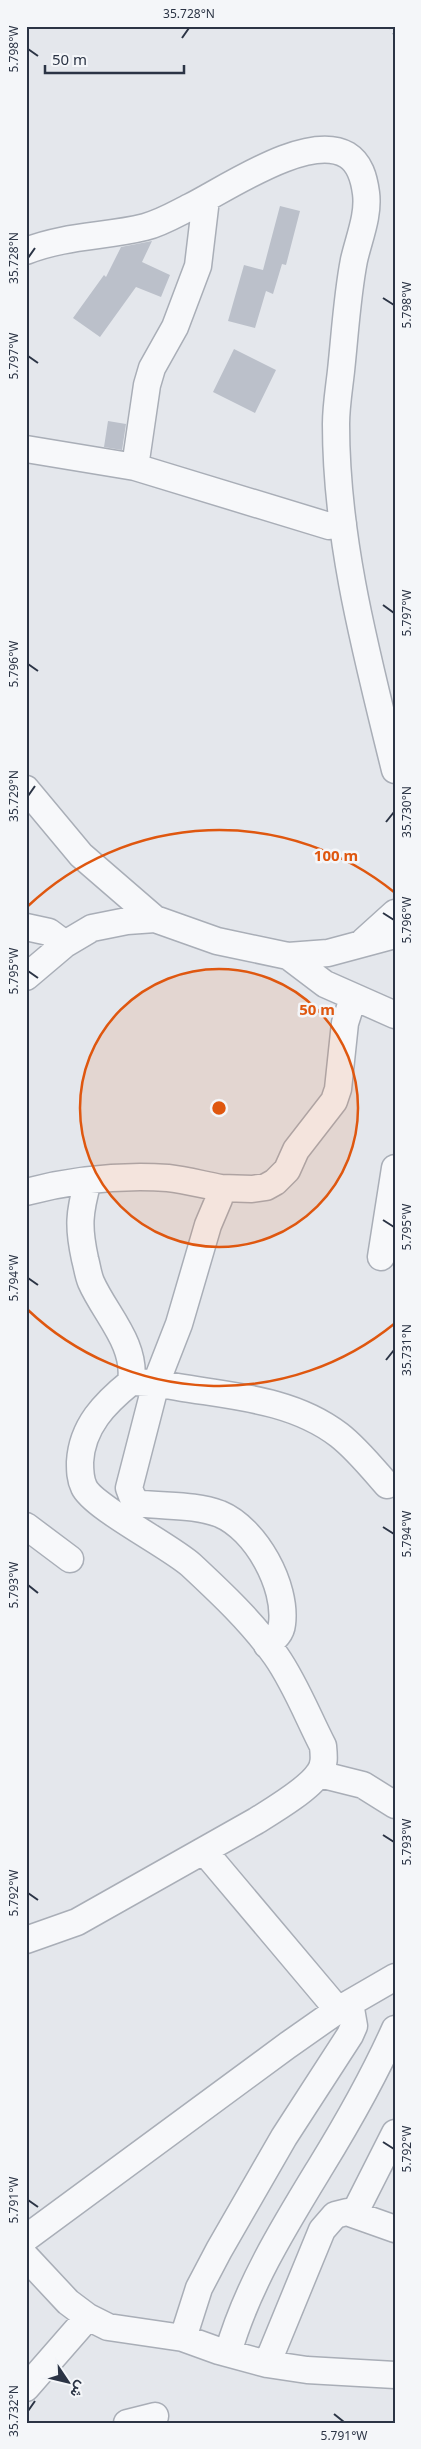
<svg xmlns="http://www.w3.org/2000/svg" width="421" height="2449" viewBox="0 0 421 2449" font-family="'Noto Sans',Vazirmatn,sans-serif">
  <rect width="100%" height="100%" fill="#e4e7ec"/>
  <!-- building -->
  <path fill="#bbc0ca" d="M280,206L300,211L286,265L282,264L273,294L266,291L255,328L228,321L244,265L263,270Z
    M152,241L142,262L170,275L161,297L136,287L100,337L73,318L104,275L106,277L121,247Z
    M234,349L276,370L255,413L213,392Z
    M108,421L126,424L122,450L104,447Z"/>
  <g fill="none" stroke-linecap="round" stroke-linejoin="round">
    <defs>
      <path id="minor" d="M26,251C67,235 105,237 145,227C161,223 176,214 190,207C226,189 308,132 347,155C360,163 364,178 366,193C369,215 359,238 354,260C347,296 345,334 341,371C339,389 336,407 336,424C336,542 367,656 395,770
        M26,449L135,467L329,526L343,524
        M135,467L147,385L152,368L175,327L198,266L206,199
        M26,789L81,855L155,919
        M26,927L49,932L65,944
        M364,941L395,913
        M288,956L325,984L395,1015
        M26,977L65,944L92,928L127,921L155,919L217,941L288,956L328,953L395,935
        M353,998L345,1023L338,1089L334,1101L296,1150L287,1170L275,1182L266,1187L252,1189L221,1188L219,1199L208,1225L179,1324L156,1383C217,1396 287,1395 339,1435C357,1449 372,1468 387,1485
        M88,1181C79,1213 78,1227 85,1259C87,1266 88,1275 91,1282C105,1314 137,1344 131,1382
        M26,1192C72,1180 121,1175 168,1178C186,1180 204,1185 221,1188
        M381,1257L395,1168
        M26,1526L70,1559
        M319,1774L363,1785L395,1805
        M204,1851L338,2010
        M26,1940L77,1922L256,1821C272,1811 309,1789 319,1773C325,1765 324,1756 323,1746C308,1717 295,1683 276,1656C252,1622 221,1593 191,1565C170,1546 93,1507 84,1487C80,1479 80,1470 80,1462C82,1426 105,1403 131,1382L156,1383L129,1488L132,1496L137,1503C165,1507 193,1504 220,1514C256,1529 287,1586 282,1624C281,1634 274,1639 267,1645
        M354,2214L395,2133
        M26,2238L288,2045L338,2010L395,1977
        M26,2257L68,2302L88,2317L108,2327L183,2338L219,2351L267,2364L307,2370L395,2375
        M183,2338L199,2288L219,2250L284,2137L350,2035L354,2026L350,2003
        M228,2353C247,2286 285,2225 321,2166C348,2122 374,2076 395,2029
        M267,2364L322,2230L335,2215L347,2212L395,2229
        M26,2388L88,2317
        M127,2423L155,2416"/>
    </defs>
    <!-- minor casing -->
    <use href="#minor" stroke="#a9aeb7" stroke-width="29"/>
    <!-- minor -->
    <use href="#minor" stroke="#f7f8fa" stroke-width="26"/>
    <!-- rail -->
    <path stroke="#7d8696" stroke-width="4" stroke-dasharray="2.5 5" stroke-linecap="butt" d="M390,26L395,34"/>
  </g>
  <!-- ticks -->
  <path fill="none" stroke="#2b3445" stroke-width="2" d="M182,38L189,28M28,49L38,56M28,258L35,248M383,298L394,305M28,356L38,363M383,605L394,613M28,664L38,671M28,796L35,786M386,822L394,812M383,913L394,920M28,971L38,978M383,1220L394,1227M28,1278L38,1285M386,1360L394,1350M383,1527L394,1534M28,1585L38,1593M383,1835L394,1842M28,1893L38,1900M383,2142L394,2149M28,2200L38,2207M28,2411L35,2401M334,2414L344,2422"/>
  <!-- distance rings -->
  <circle cx="219" cy="1108" r="139" fill="#df570f" fill-opacity=".12"/>
  <g fill="none" stroke="#df570f" stroke-width="2.5">
    <circle cx="219" cy="1108" r="139"/>
    <path d="M394 1324A278 278 0 0 1 28 1310M28 906A278 278 0 0 1 394 892"/>
  </g>
  <circle cx="219" cy="1108" r="8" fill="#df570f" stroke="#f4f6f9" stroke-width="2.5"/>
  <g font-size="15" text-anchor="middle" font-weight="bold" fill="#df570f" stroke="#f4f6f9" stroke-width="5" stroke-linejoin="round" paint-order="stroke">
    <text x="336" y="861">100 m</text>
    <text x="317" y="1015">50 m</text>
  </g>
  <!-- border -->
  <rect width="421" height="2449" fill="none" stroke="#f4f6f9" stroke-width="55"/>
  <!-- north arrow -->
  <g transform="translate(68 2382) rotate(125)" stroke="#f4f6f9" stroke-width="4" paint-order="stroke">
  <path d="M0-4L9 19L0 12L-9 19Z" fill="#2b3445"/>
  <text y="-8" font-size="14" font-weight="bold" text-anchor="middle" fill="#2b3445">ش</text>
  </g>
  <!-- scale -->
  <path d="M45 65v8h139v-8" fill="none" stroke="#2b3445" stroke-width="2.5"/>
  <text x="52" y="65" font-size="15" fill="#2b3445" stroke="#f4f6f9" stroke-width="4" paint-order="stroke">50 m</text>
  <rect x="28" y="28" width="366" height="2394" fill="none" stroke="#2b3445" stroke-width="2"/>
  <g font-size="12" text-anchor="middle" fill="#2b3445">
    <text x="189" y="18">35.728°N</text>
    <text transform="translate(14 49) rotate(-90)" y="4">5.798°W</text>
    <text transform="translate(14 258) rotate(-90)" y="4">35.728°N</text>
    <text transform="translate(407 305) rotate(-90)" y="4">5.798°W</text>
    <text transform="translate(14 356) rotate(-90)" y="4">5.797°W</text>
    <text transform="translate(407 613) rotate(-90)" y="4">5.797°W</text>
    <text transform="translate(14 664) rotate(-90)" y="4">5.796°W</text>
    <text transform="translate(14 796) rotate(-90)" y="4">35.729°N</text>
    <text transform="translate(407 812) rotate(-90)" y="4">35.730°N</text>
    <text transform="translate(407 920) rotate(-90)" y="4">5.796°W</text>
    <text transform="translate(14 971) rotate(-90)" y="4">5.795°W</text>
    <text transform="translate(407 1227) rotate(-90)" y="4">5.795°W</text>
    <text transform="translate(14 1278) rotate(-90)" y="4">5.794°W</text>
    <text transform="translate(407 1350) rotate(-90)" y="4">35.731°N</text>
    <text transform="translate(407 1534) rotate(-90)" y="4">5.794°W</text>
    <text transform="translate(14 1585) rotate(-90)" y="4">5.793°W</text>
    <text transform="translate(407 1842) rotate(-90)" y="4">5.793°W</text>
    <text transform="translate(14 1893) rotate(-90)" y="4">5.792°W</text>
    <text transform="translate(407 2149) rotate(-90)" y="4">5.792°W</text>
    <text transform="translate(14 2200) rotate(-90)" y="4">5.791°W</text>
    <text transform="translate(14 2411) rotate(-90)" y="4">35.732°N</text>
    <text x="344" y="2440">5.791°W</text>
  </g>
</svg>
